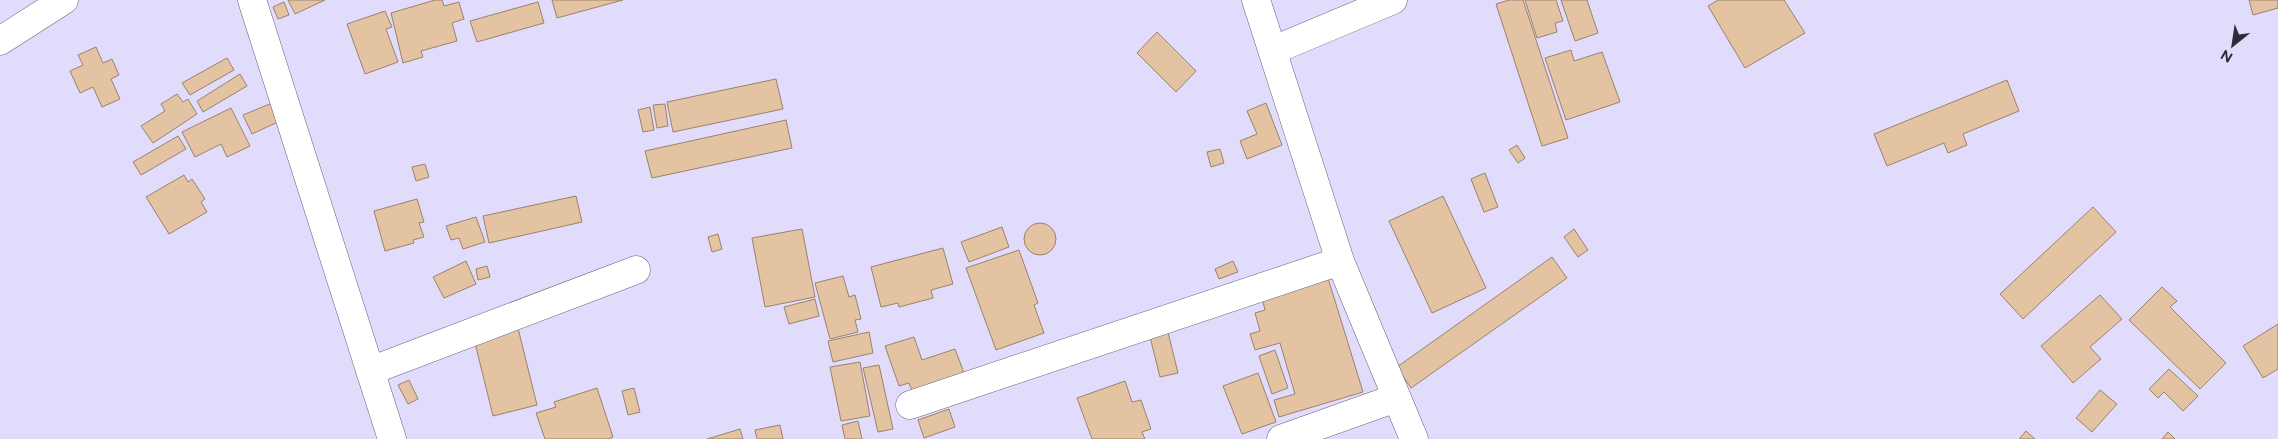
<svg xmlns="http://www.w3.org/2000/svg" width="2278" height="439" viewBox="0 0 2278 439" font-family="Figtree,sans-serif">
  <rect width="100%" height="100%" fill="#e2dcfc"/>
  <!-- building -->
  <path fill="#e4c3a3" stroke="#9a826b" d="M288,0H325L295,14Z
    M435,0H442L444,6L459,2L464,19L452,23L457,41L421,51L423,57L403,63L391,13Z
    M552,0H623L557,18Z
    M1509,0H1523L1568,138L1542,146L1496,4Z
    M1525,0H1556L1563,21L1555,23L1557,32L1537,38Z
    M1561,0H1587L1598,33L1575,41Z
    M1718,0H1784L1805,33L1745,68L1708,6Z
    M2249,0H2278V8L2253,15Z
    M284,2L289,15L278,19L273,7Z
    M538,2L544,23L477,42L470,21Z
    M385,11L392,27L386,29L398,62L365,74L347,24Z
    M1157,32L1196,71L1176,92L1137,53Z
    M96,47L103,63L112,59L119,75L111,79L120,99L102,107L93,87L80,93L70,71L83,65L78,55Z
    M1571,50L1574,61L1602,52L1620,102L1566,120L1545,58Z
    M227,58L234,70L190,95L182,83Z
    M240,74L247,86L203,112L197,101Z
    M776,79L783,109L673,132L667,102Z
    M2007,80L2019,111L1963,134L1967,145L1948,153L1944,143L1887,166L1874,134Z
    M177,94L183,102L188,99L197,114L153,143L141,126L165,111L161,104Z
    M272,103L280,121L252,134L243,115Z
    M1266,103L1282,145L1247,159L1240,141L1257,134L1247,111Z
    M665,104L668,126L657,128L653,105Z
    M650,107L654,130L643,132L638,110Z
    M231,108L250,146L227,157L221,144L195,157L182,132Z
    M786,120L792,148L652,178L645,151Z
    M178,136L186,149L141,175L133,162Z
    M1517,145L1525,158L1518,163L1509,150Z
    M1220,149L1224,163L1211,167L1207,152Z
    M425,164L429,177L416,181L412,167Z
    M1485,173L1498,207L1484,212L1471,179Z
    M184,175L188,182L192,179L205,199L201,202L207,212L169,234L146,197Z
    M576,196L582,222L489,243L483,216Z
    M1443,196L1486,288L1432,313L1389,221Z
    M417,199L424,222L419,223L424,237L413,240L414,243L385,251L374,211Z
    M2093,207L2116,232L2023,319L2000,294Z
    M476,217L485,242L463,249L459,238L451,240L446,226Z
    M1024 239a16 16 0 1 1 32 0a16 16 0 1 1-32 0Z
    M1002,227L1009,247L969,262L961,242Z
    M802,229L815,297L765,307L752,238Z
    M1574,229L1588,250L1578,257L1564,237Z
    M718,234L722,249L712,252L708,237Z
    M943,248L953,284L931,290L933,298L899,307L898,303L881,307L871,267Z
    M1019,250L1038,303L1034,305L1044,333L996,350L966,268Z
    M1552,257L1567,278L1411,388L1397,367Z
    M466,261L476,284L444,298L433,277Z
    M1233,261L1238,272L1219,279L1215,269Z
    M487,266L490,277L478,280L476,269Z
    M843,276L849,297L855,295L861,319L855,320L858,332L830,339L815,283Z
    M1328,278L1363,392L1279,417L1274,400L1295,394L1280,343L1255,350L1250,334L1260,331L1255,313L1265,310L1262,298Z
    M2162,287L2177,301L2170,307L2226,363L2200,389L2129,320Z
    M2100,295L2122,319L2090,347L2101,359L2073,383L2041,346Z
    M815,299L819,316L789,324L784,307Z
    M2278,324V369L2263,378L2243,346Z
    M518,328L537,405L493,416L474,339Z
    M869,332L873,353L833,362L828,341Z
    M1168,332L1178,373L1160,377L1150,337Z
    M914,337L922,360L955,349L964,373L912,391L909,383L899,386L885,346Z
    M1275,350L1288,388L1272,394L1259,356Z
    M860,362L870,416L841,421L830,367Z
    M879,365L893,429L878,432L863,368Z
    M2169,369L2198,396L2183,411L2164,392L2158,398L2149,389Z
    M1258,373L1276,422L1242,434L1223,386Z
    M409,380L418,399L408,404L398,385Z
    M1125,381L1132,402L1141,400L1151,429L1142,432L1145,439H1092L1077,398Z
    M597,388L613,437L608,439H545L536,413L556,407L554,402Z
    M634,388L640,412L628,415L622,391Z
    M2100,390L2117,404L2092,432L2076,418Z
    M949,409L955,427L924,438L918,420Z
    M858,421L862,439H845L842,425Z
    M780,425L783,439H757L755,430Z
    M740,429L743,439H707Z
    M2026,431L2035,439H2019Z
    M2168,432L2175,439H2162Z"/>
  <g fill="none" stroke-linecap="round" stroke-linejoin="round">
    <defs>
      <path id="minor" d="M252,0L392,439
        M1256,0L1340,261L1414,439
        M0,41L64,0
        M1274,50L1393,0
        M370,371L636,270
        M910,405L1340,261
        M1281,439L1396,398"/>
    </defs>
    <!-- minor casing -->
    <use href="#minor" stroke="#66607c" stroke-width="29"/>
    <!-- minor -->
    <use href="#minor" stroke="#fff" stroke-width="28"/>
  </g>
  <!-- north arrow -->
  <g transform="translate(2233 45) rotate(210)" stroke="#e2dcfc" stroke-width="4" paint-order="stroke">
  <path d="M0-4L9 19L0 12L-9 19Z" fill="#2e2b37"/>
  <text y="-8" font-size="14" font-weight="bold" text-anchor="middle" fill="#2e2b37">N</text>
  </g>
</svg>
